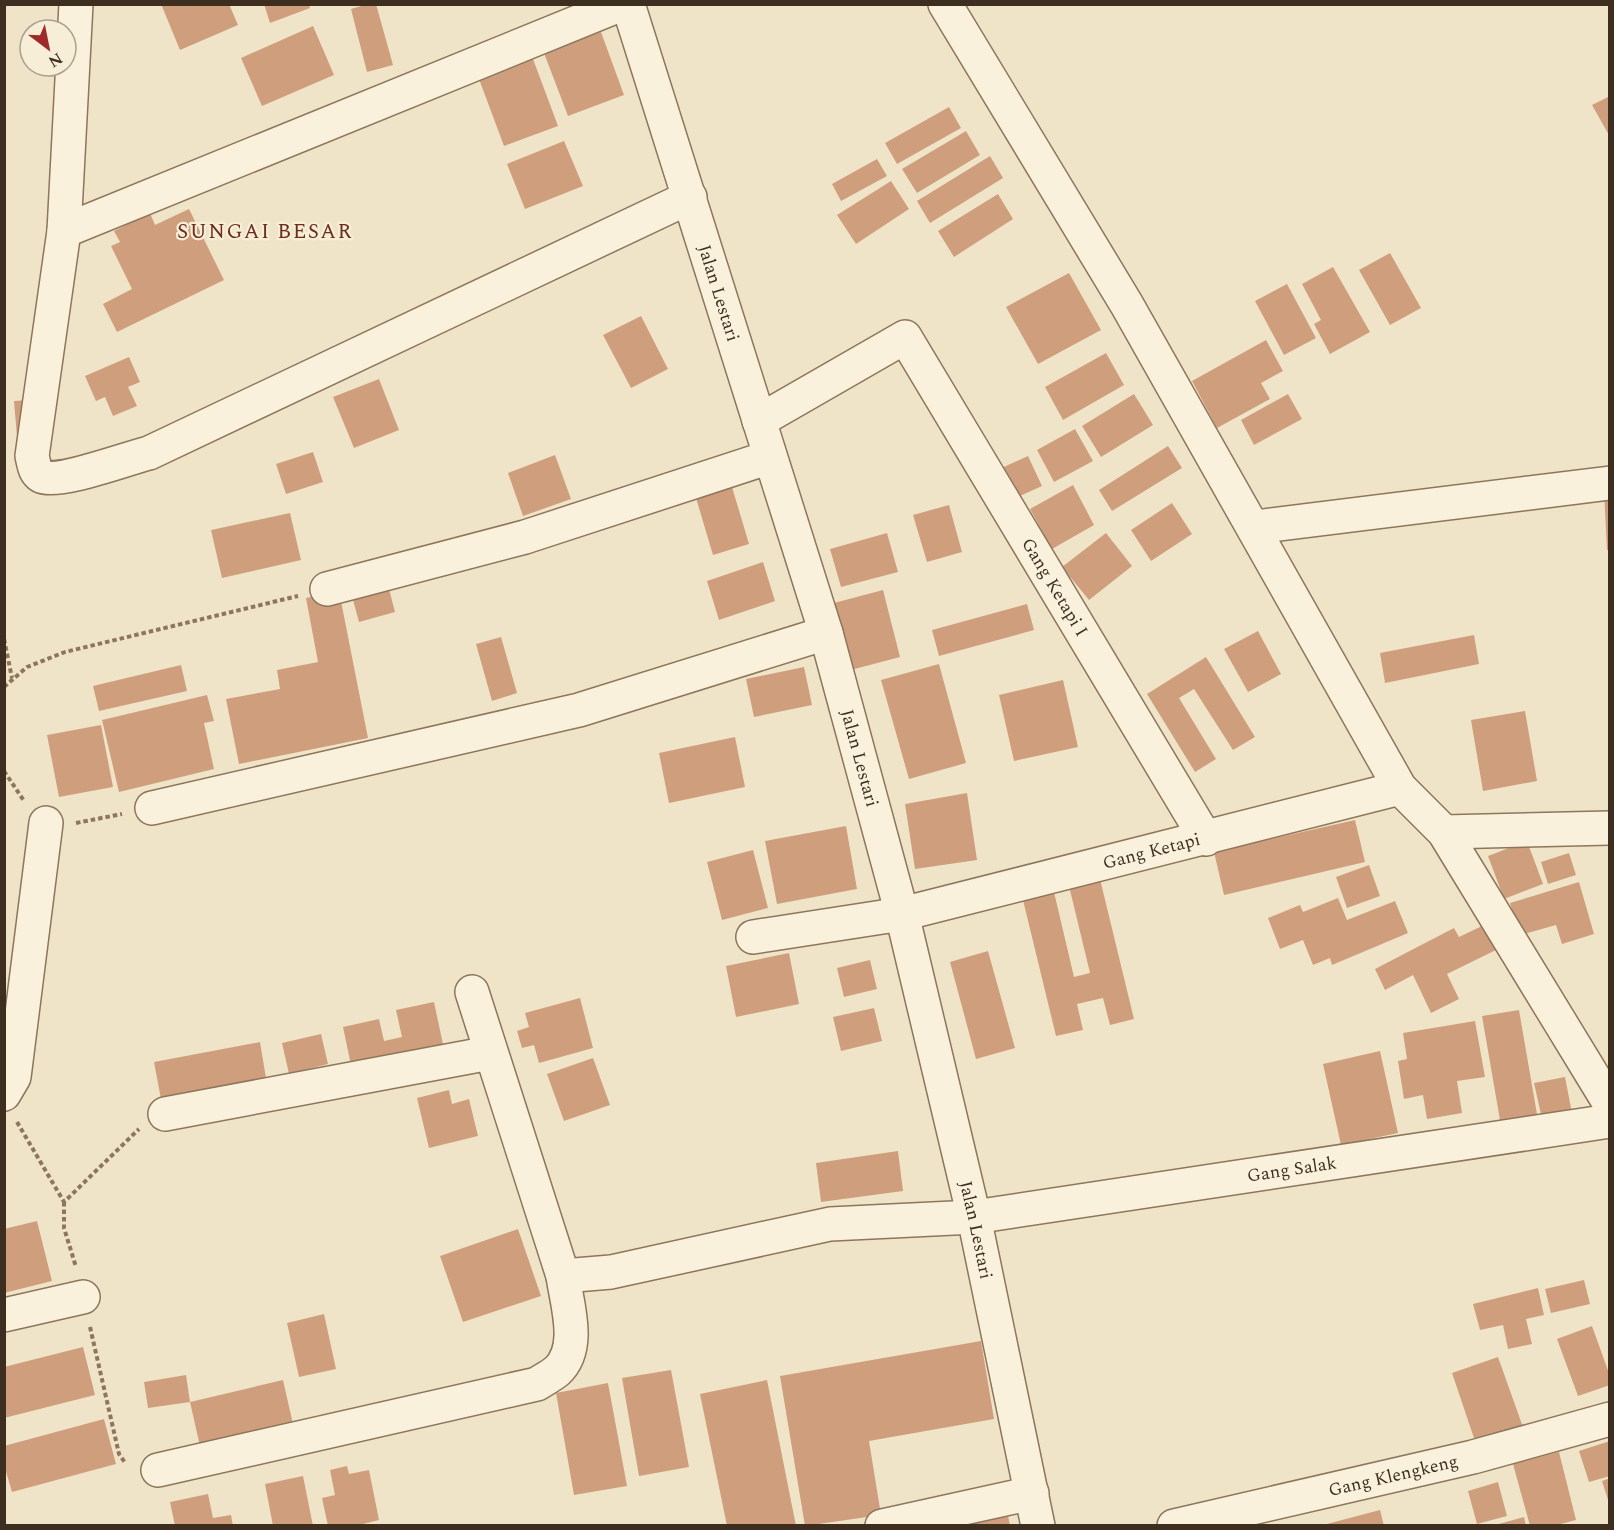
<svg xmlns="http://www.w3.org/2000/svg" width="1614" height="1530" viewBox="0 0 1614 1530" font-family="Spectral,serif">
  <rect width="100%" height="100%" fill="#f0e4c8"/>
  <!-- building -->
  <path fill="#cf9f7d" d="M161,4H229L238,25L180,50Z
    M264,4H309L310,8L270,23Z
    M368,4H376L393,65L367,72L351,9Z
    M313,26L334,75L262,106L241,58Z
    M601,32L624,95L568,116L544,53Z
    M533,59L558,126L504,146L479,79Z
    M1610,96V137L1592,105Z
    M949,107L961,128L897,164L885,143Z
    M966,131L980,155L917,193L902,169Z
    M564,141L583,186L525,209L507,164Z
    M990,156L1003,178L930,223L917,201Z
    M877,159L887,176L841,201L832,184Z
    M891,181L909,209L856,244L837,215Z
    M998,194L1013,219L954,257L938,231Z
    M189,209L224,280L117,332L103,304L132,289L111,246L120,242L114,231L150,213L155,225Z
    M1390,253L1421,308L1390,325L1359,270Z
    M1333,267L1370,332L1330,354L1314,324L1321,320L1302,284Z
    M1069,273L1101,330L1038,364L1006,307Z
    M1287,284L1316,338L1284,355L1255,301Z
    M641,316L668,369L631,388L603,335Z
    M1266,340L1283,371L1261,383L1270,399L1217,428L1192,381Z
    M1106,353L1124,385L1063,420L1045,387Z
    M129,357L140,382L128,387L137,406L113,416L105,397L96,401L85,376Z
    M379,379L399,430L354,448L333,397Z
    M1134,394L1153,425L1101,457L1082,426Z
    M1288,394L1302,419L1254,445L1241,420Z
    M31,400L34,436L17,437L14,401Z
    M1075,429L1093,461L1054,482L1037,450Z
    M1168,446L1182,468L1112,511L1099,490Z
    M313,452L323,482L286,494L276,464Z
    M555,455L571,499L523,516L508,473Z
    M1028,456L1042,486L1009,501L995,471Z
    M1073,485L1094,525L1052,549L1030,509Z
    M732,487L749,544L713,555L696,498Z
    M1604,491H1610V550H1607Z
    M1172,503L1192,534L1151,561L1131,530Z
    M949,505L962,552L927,562L913,515Z
    M290,513L301,560L222,578L211,530Z
    M887,533L898,572L841,587L830,549Z
    M1106,533L1132,566L1089,600L1062,567Z
    M763,562L775,601L719,620L707,581Z
    M388,585L395,612L359,622L352,596Z
    M883,590L900,657L847,671L830,604Z
    M339,591L368,738L239,764L226,699L280,689L277,670L318,662L306,598Z
    M1027,604L1034,630L939,656L932,630Z
    M1258,631L1281,674L1248,692L1224,649Z
    M1474,635L1479,664L1385,683L1380,653Z
    M501,637L517,693L492,701L476,644Z
    M1206,657L1255,737L1233,750L1194,689L1179,698L1216,759L1195,772L1147,694Z
    M939,664L966,763L909,779L881,680Z
    M181,665L187,691L99,711L93,686Z
    M804,667L812,705L754,717L746,679Z
    M1063,680L1078,747L1014,761L999,695Z
    M207,695L214,721L204,723L214,769L119,792L102,720Z
    M1525,711L1537,781L1483,791L1471,720Z
    M101,725L113,787L59,797L47,735Z
    M735,737L745,787L669,803L659,753Z
    M967,793L977,860L915,869L905,804Z
    M1355,820L1365,862L1224,895L1214,852Z
    M846,826L857,889L777,904L765,841Z
    M1527,841L1543,884L1504,899L1488,856Z
    M753,850L768,908L722,920L707,862Z
    M1569,853L1576,875L1548,884L1541,862Z
    M1369,865L1380,896L1347,908L1336,877Z
    M1100,879L1134,1019L1110,1025L1103,998L1077,1004L1083,1030L1056,1036L1023,900L1054,892L1074,977L1090,973L1069,886Z
    M1579,882L1594,934L1562,944L1556,925L1520,935L1510,903Z
    M1338,898L1347,920L1395,901L1408,933L1332,965L1330,958L1313,965L1303,940L1280,949L1268,918L1300,905L1303,912Z
    M1484,925L1496,950L1447,974L1459,999L1431,1013L1413,975L1385,990L1375,969L1454,928L1459,937Z
    M988,951L1015,1048L976,1059L950,962Z
    M789,953L799,1004L736,1017L726,966Z
    M870,960L877,989L844,997L837,968Z
    M580,998L593,1048L539,1063L534,1045L522,1048L517,1031L529,1027L525,1013Z
    M434,1002L444,1049L352,1070L343,1027L379,1019L384,1041L402,1037L396,1010Z
    M874,1008L882,1041L841,1051L833,1017Z
    M1519,1010L1538,1120L1501,1126L1482,1016Z
    M1475,1021L1485,1077L1457,1081L1462,1113L1427,1119L1423,1095L1404,1099L1398,1061L1407,1059L1403,1033Z
    M321,1034L328,1064L289,1074L282,1043Z
    M260,1042L268,1090L163,1110L154,1062Z
    M1380,1051L1398,1133L1341,1145L1323,1064Z
    M593,1058L610,1105L564,1121L547,1074Z
    M1565,1077L1572,1113L1542,1119L1534,1083Z
    M449,1090L452,1104L469,1099L478,1136L429,1148L417,1098Z
    M898,1151L903,1191L821,1202L816,1163Z
    M37,1221L52,1281L4,1293V1229Z
    M518,1229L541,1296L463,1322L440,1256Z
    M1584,1280L1590,1304L1551,1313L1545,1289Z
    M1538,1288L1544,1315L1526,1319L1532,1344L1508,1349L1503,1325L1480,1330L1473,1304Z
    M324,1314L336,1369L299,1377L287,1323Z
    M1592,1326L1610,1376V1385L1578,1396L1557,1339Z
    M981,1341L994,1419L869,1441L881,1515L805,1526L780,1376Z
    M83,1347L95,1395L4,1418V1367Z
    M1498,1357L1524,1430L1477,1447L1452,1373Z
    M671,1370L689,1467L639,1476L622,1378Z
    M186,1375L190,1402L148,1408L144,1382Z
    M283,1380L295,1433L202,1455L190,1402Z
    M767,1380L796,1526H727L700,1394Z
    M608,1383L627,1486L574,1495L556,1393Z
    M104,1419L116,1464L12,1492L4,1465V1446Z
    M1610,1441V1476L1589,1482L1579,1451Z
    M1559,1452L1576,1520L1553,1526H1530L1513,1464Z
    M347,1466L349,1474L369,1470L379,1520L355,1526H328L322,1498L335,1495L330,1470Z
    M303,1476L313,1526H273L265,1484Z
    M1610,1478V1503H1609L1602,1481Z
    M1498,1482L1507,1516L1477,1524L1468,1491Z
    M208,1494L213,1518L231,1515L233,1526H175L170,1502Z
    M1380,1510L1384,1526H1323V1525Z
    M1008,1515L1010,1526H955Z
    M1524,1517L1526,1526H1495V1525Z"/>
  <g fill="none" stroke-linecap="round" stroke-linejoin="round">
    <defs>
      <g id="minor">
        <path d="M76,4L64,231L32,456C34,463 34,472 41,476C57,485 128,458 149,453L690,197"/>
        <path id="s1" d="M628,4L826,633L902,914L974,1217L1038,1526"/>
        <path d="M945,4L1127,305L1400,788L1444,832L1610,1104"/>
        <path d="M64,231L622,4"/>
        <path id="s2" d="M759,421L905,337L1206,839"/>
        <path d="M1255,527L1610,483"/>
        <path d="M327,589L525,537L770,457"/>
        <path d="M152,808L579,710L826,633"/>
        <path d="M1444,832L1610,828"/>
        <path id="s3" d="M753,937L902,914L1400,788"/>
        <path id="s4" d="M472,992L563,1276L611,1272L830,1224L974,1217L1610,1121"/>
        <path d="M4,1094L14,1077L46,823"/>
        <path d="M165,1114L490,1053"/>
        <path d="M4,1315L83,1297"/>
        <path d="M158,1470L537,1384C543,1380 551,1376 557,1371C582,1348 567,1305 563,1276"/>
        <path d="M882,1526L1032,1493"/>
        <path id="s5" d="M1174,1526L1473,1457L1610,1419"/>
      </g>
    </defs>
    <!-- minor casing -->
    <use href="#minor" stroke="#8d765c" stroke-width="36"/>
    <!-- path -->
    <path stroke="#8d765c" stroke-width="4" stroke-dasharray="4.5 3" stroke-linecap="butt" d="M4,639L12,678
      M4,687L27,667L65,652L298,596
      M4,771L24,801
      M76,823L122,814
      M17,1122L64,1202L139,1129
      M64,1202V1228L76,1267
      M90,1327L119,1454L126,1464"/>
    <!-- minor -->
    <use href="#minor" stroke="#faf1dc" stroke-width="33"/>
  </g>
  <g text-anchor="middle" stroke-width="4.5" stroke-linejoin="round" paint-order="stroke">
    <!-- street labels -->
    <g font-size="18" fill="#3d2e20" stroke="#f7eed8">
      <text dy="6" stroke="none"><textPath href="#s1" startOffset="303">Jalan Lestari</textPath></text>
      <text dy="6" stroke="none"><textPath href="#s2" startOffset="460">Gang Ketapi I</textPath></text>
      <text dy="6" stroke="none"><textPath href="#s1" startOffset="789">Jalan Lestari</textPath></text>
      <text dy="6" stroke="none"><textPath href="#s3" startOffset="408">Gang Ketapi</textPath></text>
      <text dy="6" stroke="none"><textPath href="#s4" startOffset="1036">Gang Salak</textPath></text>
      <text dy="6" stroke="none"><textPath href="#s1" startOffset="1275">Jalan Lestari</textPath></text>
      <text dy="6" stroke="none"><textPath href="#s5" startOffset="225">Gang Klengkeng</textPath></text>
    </g>
    <!-- quarter labels -->
    <g font-size="21" letter-spacing="1.5" fill="#6b2e1e" stroke="#f7eed8">
      <text x="265" y="238">SUNGAI BESAR</text>
    </g>
  </g>
  <!-- border -->
  <rect width="1614" height="1530" fill="none" stroke="#3d2e20" stroke-width="12"/>
  <!-- north arrow -->
  <g transform="translate(48 48) rotate(148)"><circle r="28" fill="#f7eed8" stroke="#ada18e" stroke-width="1.5"/>
  <path d="M0-4.5L10 22L0 15L-10 22Z" fill="#9e2a2b"/>
  <text y="-9" font-size="16" font-weight="bold" text-anchor="middle" fill="#3d2e20">N</text>
  </g>
</svg>
